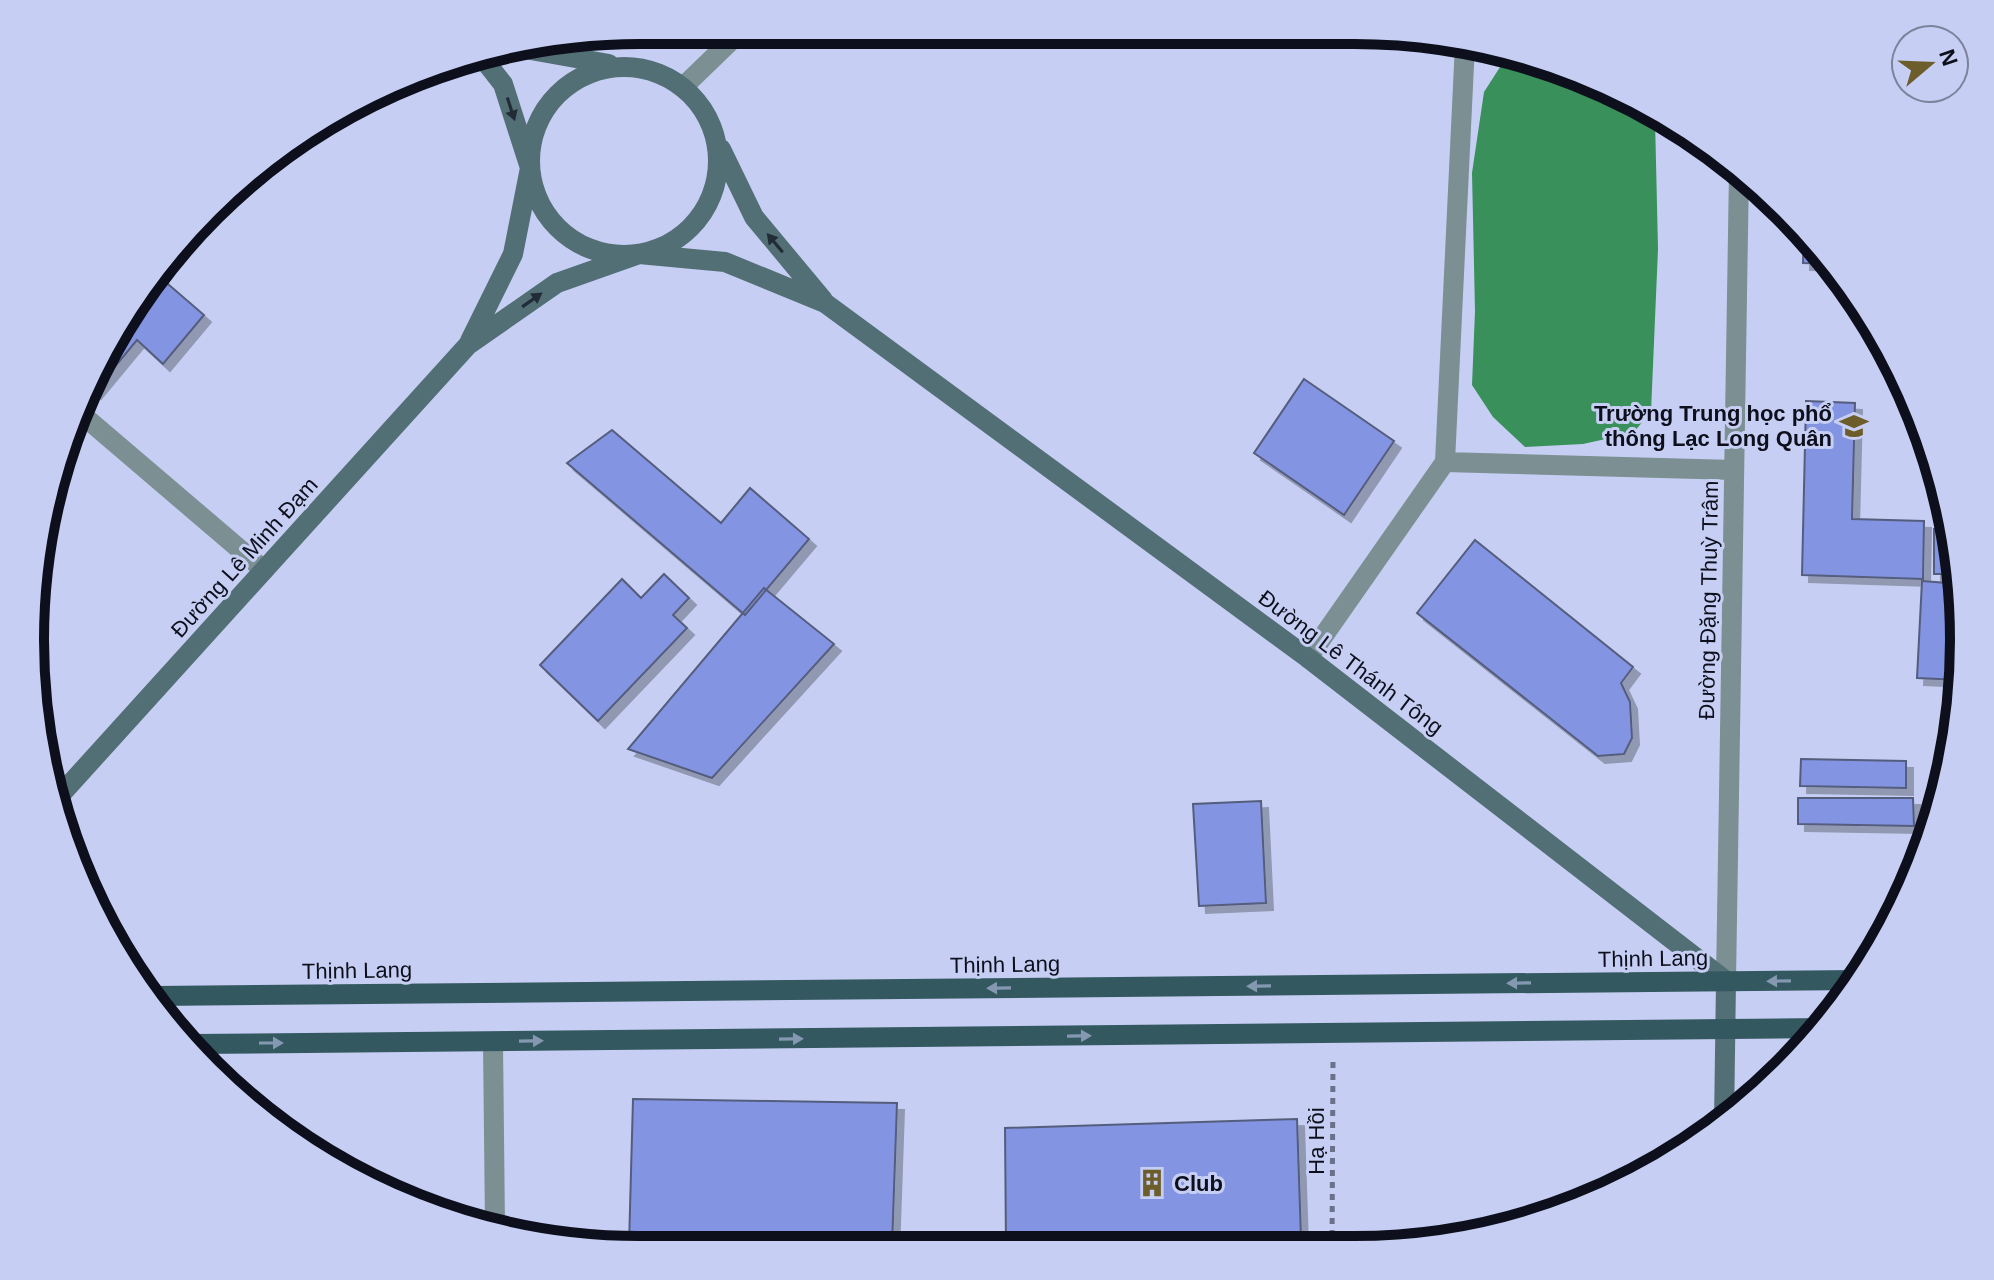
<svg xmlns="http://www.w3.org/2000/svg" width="1994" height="1280" viewBox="0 0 1994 1280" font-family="Arial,sans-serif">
  <defs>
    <filter id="shadow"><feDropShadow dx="7" dy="7" stdDeviation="0" flood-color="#0004"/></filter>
  </defs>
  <rect width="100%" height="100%" fill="#c6cff3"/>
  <!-- water -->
  <path fill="#39905a" d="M1513,56L1588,77L1655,119L1658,249L1651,412L1633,433L1583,444L1525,447L1493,417L1472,385L1475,311L1472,173L1484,92L1502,64Z"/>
  <!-- building -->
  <path fill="#8294e2" stroke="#555d7c" stroke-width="2" filter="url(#shadow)" d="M1804,232L1834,264L1803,263Z
    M154,272L204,315L163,364L137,340L94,392L91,389Z
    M1304,379L1394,441L1344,515L1254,453Z
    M1806,401L1855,403L1852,519L1924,521L1923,579L1802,575Z
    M612,430L721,523L750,488L809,539L745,615L567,463Z
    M1934,529H1951L1958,574H1934Z
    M1475,540L1633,667L1621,683L1630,702L1632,738L1624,754L1598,756L1417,613Z
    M664,574L689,598L673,615L687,628L598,721L540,665L622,579L641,598Z
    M1922,581L1960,584V680L1917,678Z
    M764,588L834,644L712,778L628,749Z
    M1801,759L1906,761V788L1800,786Z
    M1798,798H1913L1914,826L1798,824Z
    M1261,801L1266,903L1199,906L1193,804Z
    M633,1099L897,1103L892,1246L629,1245Z
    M1297,1119L1301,1238L1137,1248L1006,1247L1005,1128Z"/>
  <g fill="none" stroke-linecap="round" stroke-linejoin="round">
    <!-- path -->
    <path stroke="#6b718a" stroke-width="5" stroke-dasharray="6 6" stroke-linecap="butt" d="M1332,1248L1333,1058"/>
    <!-- street -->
    <path stroke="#7c8f93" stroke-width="20" d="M683,87L741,31
      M79,412L264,570
      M1445,462L1734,470
      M1308,658L1445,462L1465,44
      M1726,981L1739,171
      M493,1042L495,1227"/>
    <!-- secondary -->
    <path stroke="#536f76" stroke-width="20" d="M525,49L609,64
      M530 161a94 94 0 1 1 188 0a94 94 0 1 1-188 0Z
      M721,149L754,217L823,300
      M470,341L513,254L530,168L503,84L481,56
      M53,803L468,345L557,283L639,254L725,262L825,303L1308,658L1726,981L1724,1124"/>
    <!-- primary -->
    <path stroke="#345860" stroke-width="20" d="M154,996L1857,980
      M193,1044L1823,1028"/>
  </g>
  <!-- one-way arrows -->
  <defs><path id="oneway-solid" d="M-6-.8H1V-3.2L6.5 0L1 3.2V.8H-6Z" transform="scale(2)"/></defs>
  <g fill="#222c37">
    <use href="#oneway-solid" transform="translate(511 109) rotate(72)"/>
    <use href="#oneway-solid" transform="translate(775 243) rotate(-130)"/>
    <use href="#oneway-solid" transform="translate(532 300) rotate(-35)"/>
  </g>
  <g fill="#8499b1">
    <use href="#oneway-solid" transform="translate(1779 981) rotate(179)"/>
    <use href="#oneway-solid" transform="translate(1519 983) rotate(179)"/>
    <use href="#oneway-solid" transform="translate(1259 986) rotate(179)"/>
    <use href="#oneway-solid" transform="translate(999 988) rotate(179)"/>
    <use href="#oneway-solid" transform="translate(1079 1036) rotate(-1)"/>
    <use href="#oneway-solid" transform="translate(791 1039) rotate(-1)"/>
    <use href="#oneway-solid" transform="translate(531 1041) rotate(-1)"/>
    <use href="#oneway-solid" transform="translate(271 1043)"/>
  </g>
  <!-- icons -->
  <defs>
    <symbol id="school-bare" viewBox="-9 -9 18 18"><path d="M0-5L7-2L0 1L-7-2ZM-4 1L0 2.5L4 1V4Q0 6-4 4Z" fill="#6c5d2b" stroke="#c6cff3" stroke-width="2.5" paint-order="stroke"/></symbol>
    <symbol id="building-bare" viewBox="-9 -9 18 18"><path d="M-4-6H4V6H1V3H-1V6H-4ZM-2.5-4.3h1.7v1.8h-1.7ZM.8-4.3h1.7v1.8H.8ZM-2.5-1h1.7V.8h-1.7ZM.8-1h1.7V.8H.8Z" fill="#6c5d2b" stroke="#c6cff3" stroke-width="2.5" paint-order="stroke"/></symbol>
  </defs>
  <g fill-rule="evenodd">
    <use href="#school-bare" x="1834" y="406" width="40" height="40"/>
    <use href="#building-bare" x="1132" y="1163" width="40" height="40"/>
  </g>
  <g text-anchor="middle" stroke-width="6" stroke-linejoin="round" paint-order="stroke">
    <!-- poi labels -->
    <g font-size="22" font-weight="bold" fill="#0d101c" stroke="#c6cff3" text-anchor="end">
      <text x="1832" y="421">Trường Trung học phổ<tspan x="1832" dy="25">thông Lạc Long Quân</tspan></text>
      <text x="1174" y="1191" text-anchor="start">Club</text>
    </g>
    <!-- street labels -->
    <g font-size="22" fill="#0d101c" stroke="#c6cff3">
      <text transform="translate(244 557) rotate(-48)" y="8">Đường Lê Minh Đạm</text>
      <text transform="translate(1708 600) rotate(-89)" y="8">Đường Đặng Thuỳ Trâm</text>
      <text transform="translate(1351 662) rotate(37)" y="8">Đường Lê Thánh Tông</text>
      <text transform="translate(1653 958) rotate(-1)" y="8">Thịnh Lang</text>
      <text transform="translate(1005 964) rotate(-1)" y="8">Thịnh Lang</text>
      <text transform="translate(357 970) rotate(-1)" y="8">Thịnh Lang</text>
      <text transform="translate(1316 1141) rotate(-90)" y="8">Hạ Hồi</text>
    </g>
  </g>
  <!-- crop -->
  <path d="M0 0H1994V1280H0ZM640 44H1354A596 596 0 0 1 1950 640V640A596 596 0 0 1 1354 1236H640A596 596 0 0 1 44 640V640A596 596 0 0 1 640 44Z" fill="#c6cff3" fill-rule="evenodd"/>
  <path fill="none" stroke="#0d101c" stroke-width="10" d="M640 44H1354A596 596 0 0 1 1950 640V640A596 596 0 0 1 1354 1236H640A596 596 0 0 1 44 640V640A596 596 0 0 1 640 44Z"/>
  <!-- north arrow -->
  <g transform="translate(1930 64) rotate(71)"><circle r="38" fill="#c6cff3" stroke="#7c839d" stroke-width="2"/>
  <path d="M0-6L14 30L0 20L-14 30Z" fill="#6c5d2b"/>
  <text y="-12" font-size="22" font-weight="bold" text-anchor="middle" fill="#0d101c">N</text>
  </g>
</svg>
